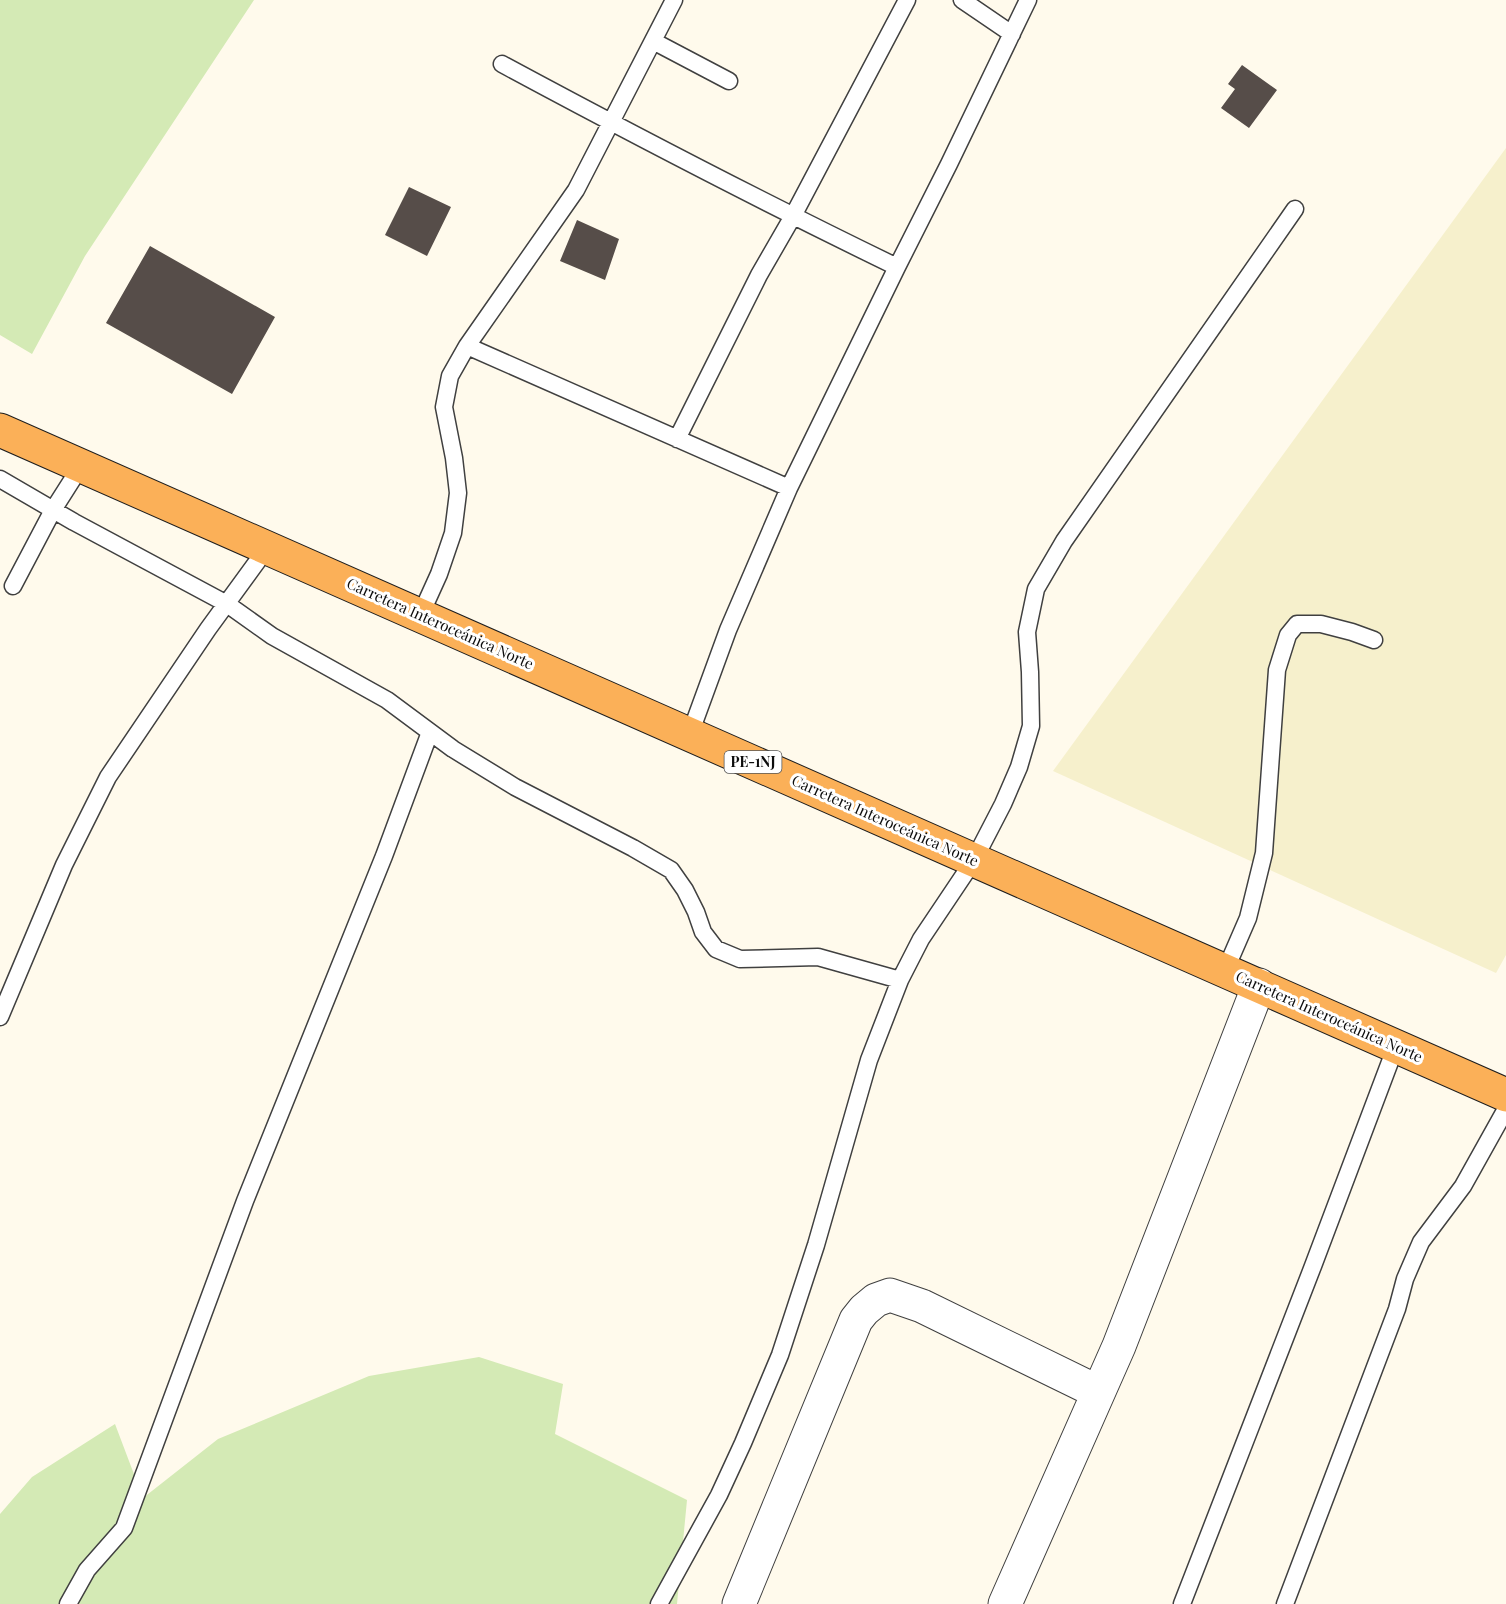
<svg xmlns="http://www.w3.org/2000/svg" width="1506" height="1604" viewBox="0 0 1506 1604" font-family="'Playfair Display',serif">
  <rect width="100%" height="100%" fill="#fffaec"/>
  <!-- farmland -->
  <path fill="#f6f0cc" d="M1506,148V955L1496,973L1053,771Z"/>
  <!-- green -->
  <path fill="#d4eab5" d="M0,0H254L85,256L32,354L0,335Z
    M479,1357L563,1384L555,1434L687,1500L677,1604H0V1514L32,1477L115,1424L143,1498L218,1439L369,1376Z"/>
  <!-- building -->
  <path fill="#564d49" d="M1242,65L1277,90L1249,128L1221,108L1235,89L1228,84Z
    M409,187L451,207L427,256L385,235Z
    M577,220L619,239L605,280L560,261Z
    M150,246L275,317L232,394L106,323Z"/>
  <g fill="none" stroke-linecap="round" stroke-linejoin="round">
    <defs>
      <path id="service" d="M962,0L1012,34
        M653,41L729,81
        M502,64C632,134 763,202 897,267
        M467,346L789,488
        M677,439L759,275L793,216L907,0
        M0,479L74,522L227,604L272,636L387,700L453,749L515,787L633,848L671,870L685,890L696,912L703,932L716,949L740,959L818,957L900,980
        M13,586L53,510L81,466
        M420,616L439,574L453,533L458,493L454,458L444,407L450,376L467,346L576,190L674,0
        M690,734L728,630L789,488L897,267L949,164L1028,0
        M1225,971L1248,918L1264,853L1277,670L1288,635L1297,624H1321L1352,632L1374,640
        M0,1017L64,865L108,777L208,629L267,548
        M68,1604L87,1570L124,1528L245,1201L384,856L430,732
        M659,1604L719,1495L743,1443L780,1355L816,1245L869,1060L900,980L921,939L974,860L1003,804L1019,767L1031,726L1030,672L1027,632L1036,589L1064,541L1295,209
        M1182,1604L1313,1266L1396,1046
        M1285,1604L1397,1309L1405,1279L1421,1242L1463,1186L1506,1109"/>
      <path id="minor" d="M739,1604L856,1320L864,1310L876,1300L890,1295L922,1306L1098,1392
        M1005,1604L1119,1346L1259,985"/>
      <path id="trunk" d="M0,430L1506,1095"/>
    </defs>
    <!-- service casing -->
    <use href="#service" stroke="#404040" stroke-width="19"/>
    <!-- minor casing -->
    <use href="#minor" stroke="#404040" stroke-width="35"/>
    <!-- trunk casing -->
    <use href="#trunk" stroke="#1e1e1e" stroke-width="35"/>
    <!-- service -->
    <use href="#service" stroke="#fff" stroke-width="16"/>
    <!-- minor -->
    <use href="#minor" stroke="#fff" stroke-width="33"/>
    <!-- trunk -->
    <use href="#trunk" stroke="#fbb058" stroke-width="33"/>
  </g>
  <g text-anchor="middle" stroke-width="6" stroke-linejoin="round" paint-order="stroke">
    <!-- shield labels -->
    <rect fill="#fff" stroke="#565656" stroke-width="1.5" x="724.5" y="751" width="57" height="22" rx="4.5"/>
    <g font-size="14" font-weight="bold" fill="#0d0d0d">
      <text x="753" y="767">PE-1NJ</text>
    </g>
    <!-- street labels -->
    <g font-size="15" fill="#0d0d0d" stroke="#fff">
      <text transform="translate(440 624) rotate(24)" y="5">Carretera Interoceánica Norte</text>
      <text transform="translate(885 821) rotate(24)" y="5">Carretera Interoceánica Norte</text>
      <text transform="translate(1329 1017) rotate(24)" y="5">Carretera Interoceánica Norte</text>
    </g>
  </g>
</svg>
